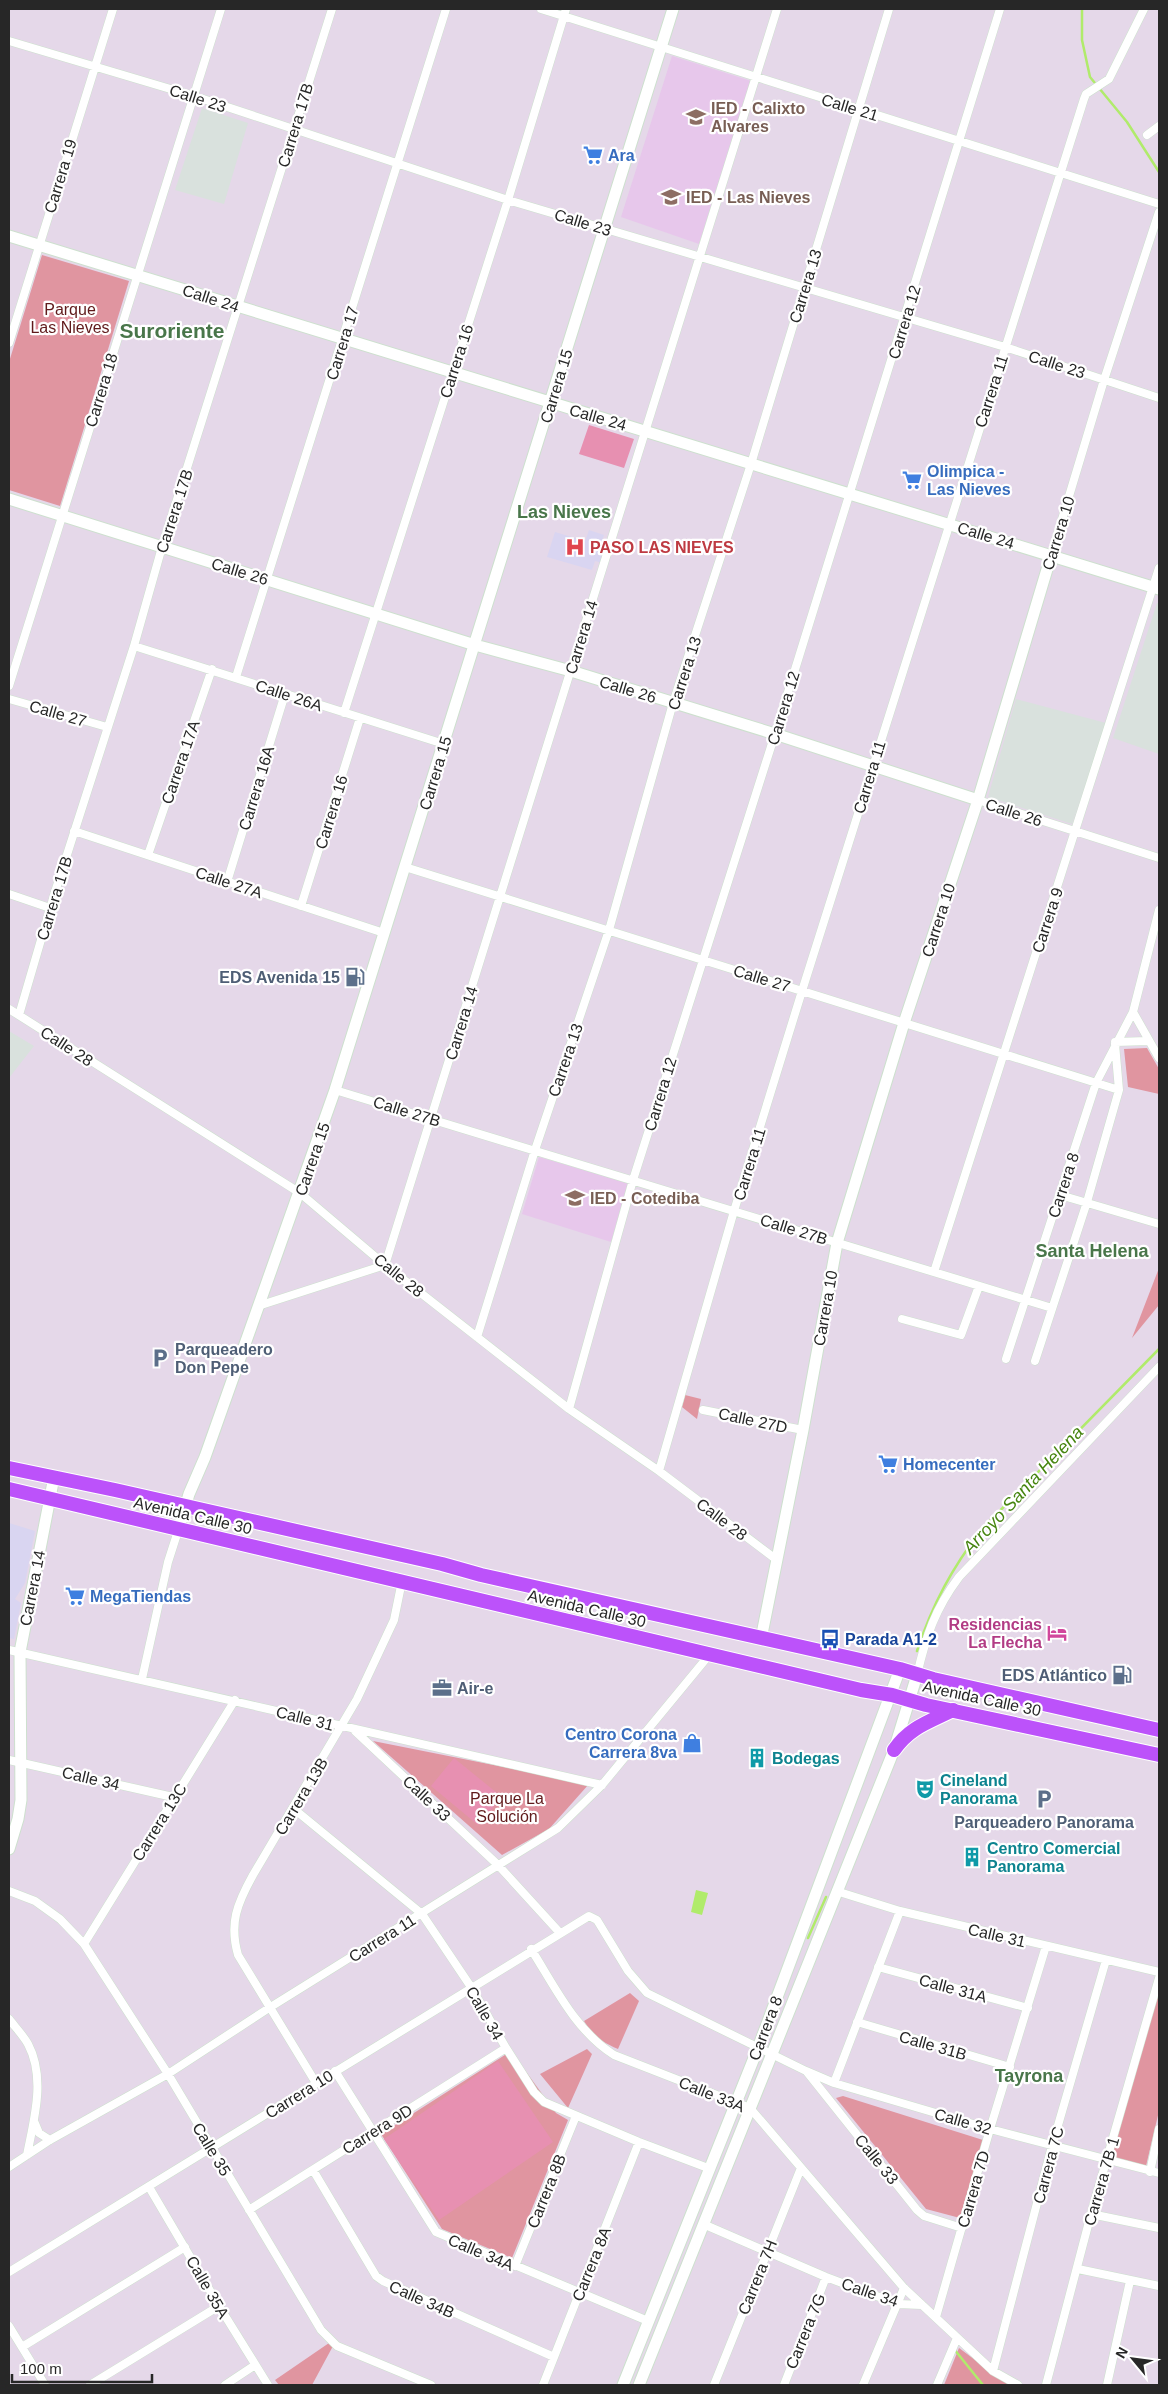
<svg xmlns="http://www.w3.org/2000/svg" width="1168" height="2394" viewBox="0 0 1168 2394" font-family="Helvetica,sans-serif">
  <rect width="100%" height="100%" fill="#e5d8e9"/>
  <!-- industrial -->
  <path fill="#d9e1dd" d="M202,108L248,123L224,204L175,190Z
    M1157,603H1159V754L1113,738Z
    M1016,699L1106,723L1072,824L988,797Z
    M9,1031L34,1046L9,1078Z"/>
  <!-- education -->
  <path fill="#e7c7eb" d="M672,56L751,81L699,244L621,217Z
    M539,1157L628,1183L611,1242L522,1214Z"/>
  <!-- medical -->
  <path fill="#d9d5f1" d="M589,530L604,535L598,553L604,556L602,563L595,561L592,570L547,557L555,532L585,541Z
    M9,1523L35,1531L25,1583L15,1599L21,1603L14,1639L9,1638Z"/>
  <!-- green -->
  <path fill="#e095a0" d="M42,255L129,281L60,506L9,490V362Z
    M1147,1048L1159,1069V1094L1128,1087L1124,1049Z
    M1159,1268V1305L1132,1338Z
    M685,1395L701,1399L697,1419L682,1407Z
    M373,1741L589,1784L549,1829L502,1855Z
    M1159,1992V2111L1146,2166L1109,2161Z
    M630,1993L639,2001L618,2049C602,2042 593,2036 584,2021Z
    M587,2049L592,2054L568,2108L540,2074Z
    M511,2051L556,2113L568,2120L512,2258L442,2229L381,2134Z
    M843,2096L983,2140L960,2218L926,2209L836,2098Z
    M329,2343L333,2346L312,2385H279L275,2380Z
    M959,2348L1009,2385H944Z"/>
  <!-- pitch -->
  <path fill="#e790b1" d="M589,425L634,439L624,468L579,454Z
    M454,1758L502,1797L478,1825L431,1786Z
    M498,2061L553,2142L439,2220L384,2139Z"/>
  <!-- water -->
  <path fill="#b0eb6b" d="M696,1890L708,1893L702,1915L691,1912Z"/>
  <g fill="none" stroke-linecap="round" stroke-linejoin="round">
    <!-- stream -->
    <path stroke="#b0eb6b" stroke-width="2.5" d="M1082,9V40L1090,77L1127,122L1159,172
      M917,1651C933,1603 952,1568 982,1529L1159,1349
      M808,1938L826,1897
      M954,2349L983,2385"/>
    <defs>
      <path id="street" d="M541,9L1159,204
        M9,41L194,96L508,200L1005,347L1159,398
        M1147,135L1159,126
        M9,343L113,9
        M1051,556L1104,380L1159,212
        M134,646L444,744
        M236,677L446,9
        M9,686L221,9
        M9,699L107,727
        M344,713L508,200L566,9
        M978,800L1159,858
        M74,831L384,933
        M148,855L212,669
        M405,867L1119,1090
        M227,882L285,694
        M9,894L50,908
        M301,906L360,718
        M9,1009L300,1193L385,1265L569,1409L659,1471L777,1560
        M1133,1012L1159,1058
        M19,1015L55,892L134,646L162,547L332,9
        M1115,1042L1148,1041
        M335,1090L1052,1308
        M1060,1195L1159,1224
        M934,1272L1159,568
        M258,1306L385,1265L777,9
        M902,1319L961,1335L979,1286
        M477,1337L535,1150L609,930L673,703L751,464L889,9
        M1006,1359L1096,1083L1133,1012L1159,910
        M1035,1361L1087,1202L1119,1090L1115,1044
        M569,1409L633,1180L775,734L1000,9
        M703,1410L803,1430
        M659,1471L734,1211L802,991L1084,99L1086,94L1109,79L1144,9
        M9,1650L602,1785
        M917,1675C926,1636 935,1609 959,1577L1159,1367
        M142,1679L168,1562L178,1531
        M355,1731L498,1865L560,1933
        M9,1760L173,1797
        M294,1809L422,1914L471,1987L506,2048L534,2092L544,2102L639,2142L708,2168
        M9,1891L35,1901L60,1919L84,1944L168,2074L321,2330L337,2346L431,2385
        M836,1891L900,1911L1159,1972
        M84,1944L235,1700
        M531,1949C555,1987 575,2030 614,2055L750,2108L904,2288L993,2371L1018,2385
        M878,1967L1028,2008
        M9,2019C15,2027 23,2035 28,2044C46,2078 34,2119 27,2155
        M857,2022L1010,2067
        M335,2071L436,2232L648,2321
        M807,2072L917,2210L924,2216L962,2228
        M316,2083L238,1955C229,1923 237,1904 253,1875L357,1699L394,1620L402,1581
        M834,2083L900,1911
        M34,2121L39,2133L50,2140
        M9,2167L50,2140L168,2074L269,2008L558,1828L602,1785L710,1654
        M313,2170L376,2276L383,2281L554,2357
        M1150,2172L1159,2129
        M149,2187L219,2306L268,2385
        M249,2210L506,2048
        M1091,2214L1159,2228
        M703,2224L826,2277L898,2304L922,2305
        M515,2266L576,2116
        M1078,2269L1159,2286
        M9,2272L589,1916L597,1920L628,1971L647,1993L806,2071L834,2083L990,2129L1159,2173
        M936,2317L990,2129L1046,1946
        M9,2326L45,2385
        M22,2347L185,2247
        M993,2371L1052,2146L1106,1960
        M90,2385L219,2306
        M225,2385L255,2365
        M543,2385L639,2142
        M714,2385L801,2168
        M784,2385L826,2277
        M863,2385L904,2288
        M937,2385L957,2338
        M1046,2385L1091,2214L1159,1978
        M1107,2385L1130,2281"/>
      <path id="secondary" d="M9,236L1159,589
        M9,499L475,645L571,671L775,734L978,800
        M178,1531L189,1494L205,1457L335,1090L673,9
        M761,1639L803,1430L837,1243L904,1023L978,800L1051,556
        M9,1849L18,1819L21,1800L20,1652L54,1477
        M623,2385L758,2048L900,1669
        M639,2385L894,1750L917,1675"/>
      <path id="highway" d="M9,1468L115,1490L442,1564L481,1575L900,1669L933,1679L1159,1730
        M9,1489L861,1690L892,1695L926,1705L1159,1755
        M894,1750C910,1727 929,1722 953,1710"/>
    </defs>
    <!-- street casing -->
    <use href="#street" stroke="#cde0ce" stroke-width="9"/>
    <!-- secondary casing -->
    <use href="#secondary" stroke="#cde0ce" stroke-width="13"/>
    <!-- highway casing -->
    <use href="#highway" stroke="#fff" stroke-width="16"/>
    <!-- street -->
    <use href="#street" stroke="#fff" stroke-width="8"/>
    <!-- secondary -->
    <use href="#secondary" stroke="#fff" stroke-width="11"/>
    <!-- highway -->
    <use href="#highway" stroke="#bc52fa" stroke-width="14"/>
  </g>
  <!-- icons -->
  <defs>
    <symbol id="school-bare" viewBox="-9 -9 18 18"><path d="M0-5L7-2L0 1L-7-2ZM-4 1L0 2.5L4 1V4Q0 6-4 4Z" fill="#8d6e63" stroke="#fff" stroke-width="2.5" paint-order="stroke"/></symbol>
    <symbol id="supermarket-bare" viewBox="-9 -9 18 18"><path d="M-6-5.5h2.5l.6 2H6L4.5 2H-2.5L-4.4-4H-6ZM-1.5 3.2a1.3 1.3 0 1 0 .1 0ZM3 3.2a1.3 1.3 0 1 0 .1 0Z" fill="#3f7fe0" stroke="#fff" stroke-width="2.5" paint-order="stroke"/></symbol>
    <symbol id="hospital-bare" viewBox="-9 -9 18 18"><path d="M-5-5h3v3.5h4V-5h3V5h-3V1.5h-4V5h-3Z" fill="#e0444e" stroke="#fff" stroke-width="2.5" paint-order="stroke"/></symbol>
    <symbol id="fuel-bare" viewBox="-9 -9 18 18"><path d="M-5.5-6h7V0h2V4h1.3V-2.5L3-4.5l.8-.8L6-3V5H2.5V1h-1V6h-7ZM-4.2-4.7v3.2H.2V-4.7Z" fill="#5c6f8a" stroke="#fff" stroke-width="2.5" paint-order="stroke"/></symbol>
    <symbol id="parking-bare" viewBox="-9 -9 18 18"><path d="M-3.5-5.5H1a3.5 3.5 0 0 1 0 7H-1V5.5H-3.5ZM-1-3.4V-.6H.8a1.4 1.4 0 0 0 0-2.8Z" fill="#5c6f8a" stroke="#fff" stroke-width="2.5" paint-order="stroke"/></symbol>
    <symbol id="hotel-bare" viewBox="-9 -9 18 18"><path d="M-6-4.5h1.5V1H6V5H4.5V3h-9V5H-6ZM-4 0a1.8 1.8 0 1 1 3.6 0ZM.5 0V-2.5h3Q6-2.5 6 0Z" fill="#d1479c" stroke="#fff" stroke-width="2.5" paint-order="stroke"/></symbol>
    <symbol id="bus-bare" viewBox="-9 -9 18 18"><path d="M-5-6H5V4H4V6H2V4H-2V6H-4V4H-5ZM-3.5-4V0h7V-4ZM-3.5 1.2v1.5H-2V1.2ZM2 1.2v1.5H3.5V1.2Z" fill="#1a4fb4" stroke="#fff" stroke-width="2.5" paint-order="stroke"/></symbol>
    <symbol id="office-bare" viewBox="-9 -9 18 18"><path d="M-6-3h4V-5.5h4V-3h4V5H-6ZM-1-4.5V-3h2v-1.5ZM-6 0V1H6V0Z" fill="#5c6f8a" stroke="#fff" stroke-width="2.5" paint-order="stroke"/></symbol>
    <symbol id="shop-bare" viewBox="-9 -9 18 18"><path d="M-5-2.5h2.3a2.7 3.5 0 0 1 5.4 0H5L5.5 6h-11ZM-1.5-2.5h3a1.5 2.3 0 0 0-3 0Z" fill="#3f7fe0" stroke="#fff" stroke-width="2.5" paint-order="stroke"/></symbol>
    <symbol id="building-bare" viewBox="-9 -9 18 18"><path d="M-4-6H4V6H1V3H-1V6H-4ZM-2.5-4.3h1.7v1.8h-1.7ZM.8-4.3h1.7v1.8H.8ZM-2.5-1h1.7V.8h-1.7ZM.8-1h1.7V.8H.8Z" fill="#0f9aa8" stroke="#fff" stroke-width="2.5" paint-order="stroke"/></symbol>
    <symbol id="theatre-bare" viewBox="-9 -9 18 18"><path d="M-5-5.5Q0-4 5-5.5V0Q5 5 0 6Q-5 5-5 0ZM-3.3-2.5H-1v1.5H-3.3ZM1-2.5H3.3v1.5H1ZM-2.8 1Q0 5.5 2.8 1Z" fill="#0f9aa8" stroke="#fff" stroke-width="2.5" paint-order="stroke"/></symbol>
  </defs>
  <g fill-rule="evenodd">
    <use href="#school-bare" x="682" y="103" width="28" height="28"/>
    <use href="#supermarket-bare" x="579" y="141" width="28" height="28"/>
    <use href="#school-bare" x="657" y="183" width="28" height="28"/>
    <use href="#supermarket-bare" x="898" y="466" width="28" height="28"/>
    <use href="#hospital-bare" x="561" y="533" width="28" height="28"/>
    <use href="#fuel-bare" x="341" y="963" width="28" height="28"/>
    <use href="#school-bare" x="561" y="1184" width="28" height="28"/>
    <use href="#parking-bare" x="146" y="1344" width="28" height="28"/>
    <use href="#supermarket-bare" x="874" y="1450" width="28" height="28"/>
    <use href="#supermarket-bare" x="61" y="1582" width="28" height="28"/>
    <use href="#hotel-bare" x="1043" y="1619" width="28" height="28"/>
    <use href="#bus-bare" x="816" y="1625" width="28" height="28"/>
    <use href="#fuel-bare" x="1108" y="1661" width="28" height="28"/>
    <use href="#office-bare" x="428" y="1674" width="28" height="28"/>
    <use href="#shop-bare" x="678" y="1729" width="28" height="28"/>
    <use href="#building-bare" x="743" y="1744" width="28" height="28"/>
    <use href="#theatre-bare" x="911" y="1775" width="28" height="28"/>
    <use href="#parking-bare" x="1030" y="1785" width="28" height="28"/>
    <use href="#building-bare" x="958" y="1843" width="28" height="28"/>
  </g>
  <g text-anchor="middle" stroke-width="4.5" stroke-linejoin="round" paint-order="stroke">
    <!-- street labels -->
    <g font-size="16" fill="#272727" stroke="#fff">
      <text transform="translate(198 98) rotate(18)" y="6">Calle 23</text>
      <text transform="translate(850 107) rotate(17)" y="6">Calle 21</text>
      <text transform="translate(295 125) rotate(-73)" y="6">Carrera 17B</text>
      <text transform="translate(60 176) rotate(-73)" y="6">Carrera 19</text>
      <text transform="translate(583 222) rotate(17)" y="6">Calle 23</text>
      <text transform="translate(805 286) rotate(-73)" y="6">Carrera 13</text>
      <text transform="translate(211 298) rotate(18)" y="6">Calle 24</text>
      <text transform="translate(904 322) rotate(-73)" y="6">Carrera 12</text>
      <text transform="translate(342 343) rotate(-73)" y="6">Carrera 17</text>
      <text transform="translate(456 361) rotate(-72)" y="6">Carrera 16</text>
      <text transform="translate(1057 364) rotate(18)" y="6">Calle 23</text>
      <text transform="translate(556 386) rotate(-73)" y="6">Carrera 15</text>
      <text transform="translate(101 390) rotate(-73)" y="6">Carrera 18</text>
      <text transform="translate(991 391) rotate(-72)" y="6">Carrera 11</text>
      <text transform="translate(598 417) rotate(16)" y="6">Calle 24</text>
      <text transform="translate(174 511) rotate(-72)" y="6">Carrera 17B</text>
      <text transform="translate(1058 533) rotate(-73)" y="6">Carrera 10</text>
      <text transform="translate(986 535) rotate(17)" y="6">Calle 24</text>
      <text transform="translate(240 571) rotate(17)" y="6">Calle 26</text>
      <text transform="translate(581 637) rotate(-73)" y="6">Carrera 14</text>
      <text transform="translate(684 673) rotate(-72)" y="6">Carrera 13</text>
      <text transform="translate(628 689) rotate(17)" y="6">Calle 26</text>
      <text transform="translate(289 695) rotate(18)" y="6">Calle 26A</text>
      <text transform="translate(783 708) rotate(-73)" y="6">Carrera 12</text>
      <text transform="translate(58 713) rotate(16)" y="6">Calle 27</text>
      <text transform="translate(180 762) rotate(-71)" y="6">Carrera 17A</text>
      <text transform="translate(435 773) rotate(-73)" y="6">Carrera 15</text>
      <text transform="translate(869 777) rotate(-73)" y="6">Carrera 11</text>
      <text transform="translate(256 788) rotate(-73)" y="6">Carrera 16A</text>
      <text transform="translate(331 812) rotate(-73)" y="6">Carrera 16</text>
      <text transform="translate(1014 812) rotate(18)" y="6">Calle 26</text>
      <text transform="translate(229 882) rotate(18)" y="6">Calle 27A</text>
      <text transform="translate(54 898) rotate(-73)" y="6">Carrera 17B</text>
      <text transform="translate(938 920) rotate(-72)" y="6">Carrera 10</text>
      <text transform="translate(1047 920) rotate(-72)" y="6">Carrera 9</text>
      <text transform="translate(762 978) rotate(17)" y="6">Calle 27</text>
      <text transform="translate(461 1023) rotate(-73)" y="6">Carrera 14</text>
      <text transform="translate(67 1046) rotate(33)" y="6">Calle 28</text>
      <text transform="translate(565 1060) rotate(-71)" y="6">Carrera 13</text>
      <text transform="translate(660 1094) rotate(-73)" y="6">Carrera 12</text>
      <text transform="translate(407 1111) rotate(17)" y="6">Calle 27B</text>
      <text transform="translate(312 1159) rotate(-71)" y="6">Carrera 15</text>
      <text transform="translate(749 1164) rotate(-73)" y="6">Carrera 11</text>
      <text transform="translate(1063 1185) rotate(-72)" y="6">Carrera 8</text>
      <text transform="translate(794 1229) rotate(17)" y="6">Calle 27B</text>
      <text transform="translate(399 1275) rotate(39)" y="6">Calle 28</text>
      <text transform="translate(825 1308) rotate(-80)" y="6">Carrera 10</text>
      <text transform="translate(753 1420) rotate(12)" y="6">Calle 27D</text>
      <text transform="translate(193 1515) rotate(13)" y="6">Avenida Calle 30</text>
      <text transform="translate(722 1519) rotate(37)" y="6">Calle 28</text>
      <text transform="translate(32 1588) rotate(-79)" y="6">Carrera 14</text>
      <text transform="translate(587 1608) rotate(13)" y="6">Avenida Calle 30</text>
      <text transform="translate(982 1698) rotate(12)" y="6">Avenida Calle 30</text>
      <text transform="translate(305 1718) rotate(14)" y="6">Calle 31</text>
      <text transform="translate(91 1778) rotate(13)" y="6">Calle 34</text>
      <text transform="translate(301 1796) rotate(-59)" y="6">Carrera 13B</text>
      <text transform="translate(427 1798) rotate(43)" y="6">Calle 33</text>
      <text transform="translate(159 1822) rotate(-58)" y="6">Carrera 13C</text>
      <text transform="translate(997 1935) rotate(13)" y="6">Calle 31</text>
      <text transform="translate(382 1938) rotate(-32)" y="6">Carrera 11</text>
      <text transform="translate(953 1988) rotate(15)" y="6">Calle 31A</text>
      <text transform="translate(485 2013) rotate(60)" y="6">Calle 34</text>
      <text transform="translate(765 2028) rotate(-69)" y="6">Carrera 8</text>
      <text transform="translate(933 2045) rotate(16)" y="6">Calle 31B</text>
      <text transform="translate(299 2094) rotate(-32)" y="6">Carrera 10</text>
      <text transform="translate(712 2094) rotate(22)" y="6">Calle 33A</text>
      <text transform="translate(963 2121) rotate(16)" y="6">Calle 32</text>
      <text transform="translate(377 2129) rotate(-32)" y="6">Carrera 9D</text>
      <text transform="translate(212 2149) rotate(59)" y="6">Calle 35</text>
      <text transform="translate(877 2159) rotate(51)" y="6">Calle 33</text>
      <text transform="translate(1048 2165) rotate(-75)" y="6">Carrera 7C</text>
      <text transform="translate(1101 2181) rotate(-74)" y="6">Carrera 7B 1</text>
      <text transform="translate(973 2189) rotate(-74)" y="6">Carrera 7D</text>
      <text transform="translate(546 2191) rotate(-68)" y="6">Carrera 8B</text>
      <text transform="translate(481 2252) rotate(23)" y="6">Calle 34A</text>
      <text transform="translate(591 2264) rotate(-68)" y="6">Carrera 8A</text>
      <text transform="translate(757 2277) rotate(-68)" y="6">Carrera 7H</text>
      <text transform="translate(208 2287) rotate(60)" y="6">Calle 35A</text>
      <text transform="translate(870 2292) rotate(19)" y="6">Calle 34</text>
      <text transform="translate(422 2299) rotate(24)" y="6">Calle 34B</text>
      <text transform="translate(805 2331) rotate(-68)" y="6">Carrera 7G</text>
    </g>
    <!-- education labels -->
    <g font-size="16" font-weight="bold" fill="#785e54" stroke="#fff" text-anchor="start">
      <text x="711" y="114">IED - Calixto<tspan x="711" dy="18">Alvares</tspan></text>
      <text x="686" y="203">IED - Las Nieves</text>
      <text x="590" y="1204">IED - Cotediba</text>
    </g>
    <!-- shop labels -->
    <g font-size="16" font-weight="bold" fill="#366cbe" stroke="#fff" text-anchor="start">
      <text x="608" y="161">Ara</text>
      <text x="927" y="477">Olimpica -<tspan x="927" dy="18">Las Nieves</tspan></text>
      <text x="903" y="1470">Homecenter</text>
      <text x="90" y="1602">MegaTiendas</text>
      <text x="677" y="1740" text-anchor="end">Centro Corona<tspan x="677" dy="18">Carrera 8va</tspan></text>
    </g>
    <!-- park labels -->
    <g font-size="16" fill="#601a1b" stroke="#fff">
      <text x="70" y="315">Parque<tspan x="70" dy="18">Las Nieves</tspan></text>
      <text x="507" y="1804">Parque La<tspan x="507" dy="18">Solución</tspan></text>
    </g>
    <!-- health labels -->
    <g font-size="16" font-weight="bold" fill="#be3a42" stroke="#fff" text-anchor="start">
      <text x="590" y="553">PASO LAS NIEVES</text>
    </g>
    <!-- service labels -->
    <g font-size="16" font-weight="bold" fill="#4e5e75" stroke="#fff" text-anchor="end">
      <text x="340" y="983">EDS Avenida 15</text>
      <text x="175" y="1355" text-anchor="start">Parqueadero<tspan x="175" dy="18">Don Pepe</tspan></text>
      <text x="1107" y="1681">EDS Atlántico</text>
      <text x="457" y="1694" text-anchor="start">Air-e</text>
      <text x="1044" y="1828" text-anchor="middle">Parqueadero Panorama</text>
    </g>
    <!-- hotel labels -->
    <g font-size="16" font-weight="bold" fill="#b23c85" stroke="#fff" text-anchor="end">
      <text x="1042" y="1630">Residencias<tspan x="1042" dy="18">La Flecha</tspan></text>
    </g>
    <!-- transit labels -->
    <g font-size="16" font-weight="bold" fill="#164399" stroke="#fff" text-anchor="start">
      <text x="845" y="1645">Parada A1-2</text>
    </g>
    <!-- culture labels -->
    <g font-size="16" font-weight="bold" fill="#0d838f" stroke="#fff" text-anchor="start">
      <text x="772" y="1764">Bodegas</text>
      <text x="940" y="1786">Cineland<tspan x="940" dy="18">Panorama</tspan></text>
      <text x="987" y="1854">Centro Comercial<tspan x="987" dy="18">Panorama</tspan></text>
    </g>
    <!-- neighbourhood labels -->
    <g font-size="18" font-weight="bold" fill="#49764a" stroke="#fff">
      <text x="564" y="518">Las Nieves</text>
      <text x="1092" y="1257">Santa Helena</text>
      <text x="1029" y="2082">Tayrona</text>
    </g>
    <!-- water labels -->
    <g font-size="18" font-style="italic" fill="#468510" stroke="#fff">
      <text transform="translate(1023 1490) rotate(-47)" y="6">Arroyo Santa Helena</text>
    </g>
    <!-- district labels -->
    <g font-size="21" font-weight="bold" fill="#49764a" stroke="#fff">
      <text x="172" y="338">Suroriente</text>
    </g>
  </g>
  <!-- border -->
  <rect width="1168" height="2394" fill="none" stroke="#272727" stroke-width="20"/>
  <!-- north arrow -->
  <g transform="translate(1133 2359) rotate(299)" stroke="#ffffff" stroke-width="4" paint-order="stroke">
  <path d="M0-4L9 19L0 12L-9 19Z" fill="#272727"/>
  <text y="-8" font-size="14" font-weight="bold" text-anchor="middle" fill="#272727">N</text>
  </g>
  <!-- scale -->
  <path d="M12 2374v8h140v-8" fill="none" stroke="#272727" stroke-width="2.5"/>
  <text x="20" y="2374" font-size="15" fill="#272727" stroke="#ffffff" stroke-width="4" paint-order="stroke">100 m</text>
</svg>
